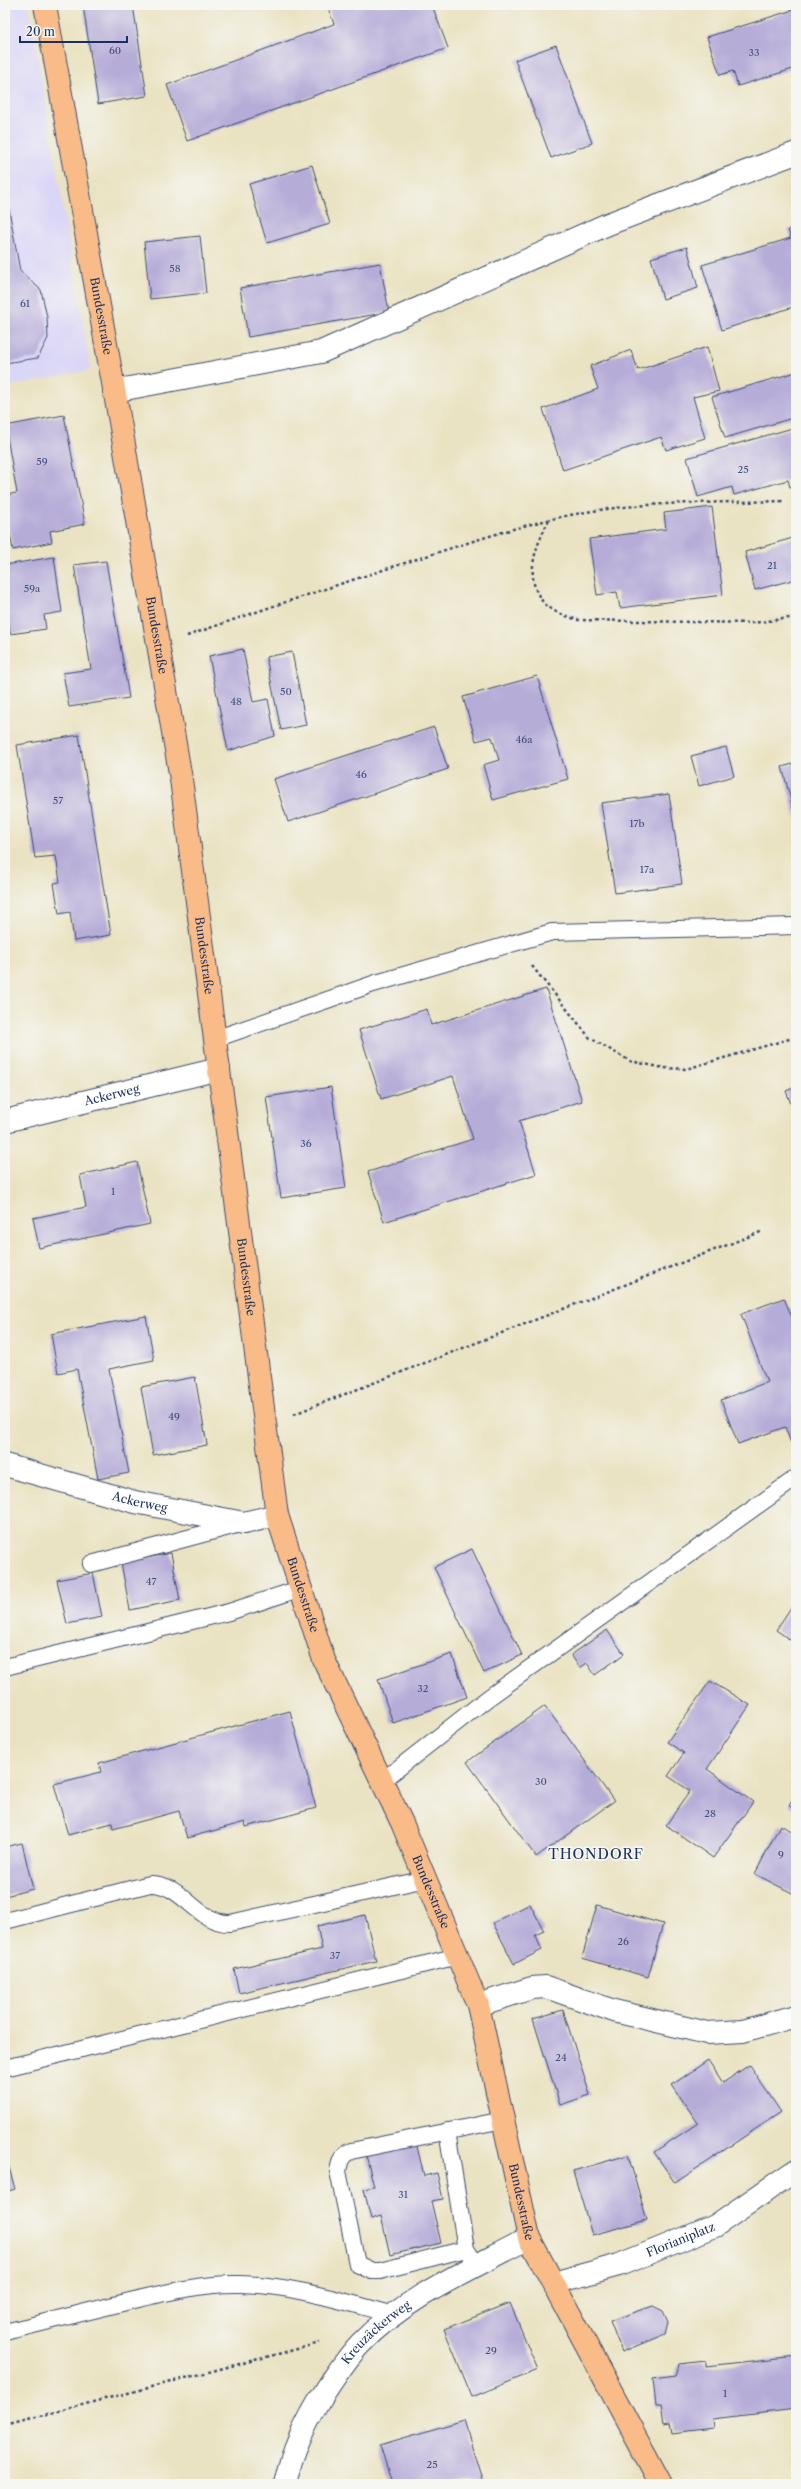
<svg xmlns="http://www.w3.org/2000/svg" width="801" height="2489" viewBox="0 0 801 2489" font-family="'Libre Caslon Text',serif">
  <rect width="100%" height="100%" fill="#f6f6f2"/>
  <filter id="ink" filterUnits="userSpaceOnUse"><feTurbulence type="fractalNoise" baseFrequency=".025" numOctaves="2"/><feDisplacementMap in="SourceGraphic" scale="8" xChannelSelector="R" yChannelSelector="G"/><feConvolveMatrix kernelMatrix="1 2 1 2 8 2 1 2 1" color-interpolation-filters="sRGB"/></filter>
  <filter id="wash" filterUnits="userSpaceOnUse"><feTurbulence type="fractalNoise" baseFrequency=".012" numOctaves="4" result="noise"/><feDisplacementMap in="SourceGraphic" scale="16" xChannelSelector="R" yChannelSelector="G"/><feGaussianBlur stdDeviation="0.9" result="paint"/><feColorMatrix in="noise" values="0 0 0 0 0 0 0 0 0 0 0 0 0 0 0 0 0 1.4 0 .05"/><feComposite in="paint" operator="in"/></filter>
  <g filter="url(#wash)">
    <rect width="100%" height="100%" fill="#eae3c3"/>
    <!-- built -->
    <path fill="#dad6f7" d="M5,5H29L91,370L5,387Z"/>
    <g id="blocks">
      <!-- building -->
      <path fill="#b6acd8" d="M83,5H133L147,96L98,104Z
        M327,5H432L448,48L187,141L167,85L334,24Z
        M796,9V68L738,86L733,71L720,75L707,37Z
        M556,45L592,143L551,158L515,60Z
        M312,165L330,224L267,243L249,184Z
        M5,187L20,271L41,290L47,317L48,338L38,358L5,363Z
        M796,227V306L722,330L702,265L791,238L788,230Z
        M200,236L206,293L150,299L144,242Z
        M687,247L698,288L663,299L651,258Z
        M380,263L389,312L248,337L240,288Z
        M707,347L719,391L693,397L705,438L666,450L661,437L563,470L543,409L598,389L590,366L631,350L638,370Z
        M796,372V417L725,438L712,397Z
        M64,415L85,524L50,531L52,542L13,550L5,507V495L17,493L5,426Z
        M796,427V486L790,487L788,480L734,495L732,487L698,497L687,458Z
        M712,507L723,595L620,608L617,592L597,595L589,539L666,529L664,513Z
        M796,537V579L755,590L745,552Z
        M54,557L62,612L44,615L46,629L10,634L9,624H5V565Z
        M106,561L129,698L69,707L63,673L91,669L74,565Z
        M243,649L253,702L268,699L275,736L228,751L209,656Z
        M292,652L306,725L281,730L266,657Z
        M537,676L568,779L493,800L483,765L499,760L492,737L476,741L463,697Z
        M434,727L448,769L288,822L274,779Z
        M79,735L111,935L74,941L70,912L59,914L54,883L60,882L56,856L35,858L17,745Z
        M726,747L734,776L699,786L691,756Z
        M796,763V819L782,767Z
        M669,794L682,884L615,893L601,803Z
        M546,989L582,1101L519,1121L536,1174L384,1222L368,1172L473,1139L453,1076L381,1099L359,1030L427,1009L431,1025Z
        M331,1087L346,1188L281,1198L266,1097Z
        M796,1087V1117L786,1091Z
        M137,1162L150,1224L39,1248L33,1218L86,1207L80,1175Z
        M784,1298L796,1327V1441L791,1443L785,1427L738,1444L721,1400L767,1382L741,1314Z
        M146,1316L154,1360L109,1369L129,1473L98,1479L77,1369L58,1373L51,1334Z
        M195,1377L207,1445L153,1455L141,1387Z
        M472,1549L522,1655L484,1673L434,1567Z
        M171,1553L180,1600L130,1610L121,1563Z
        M93,1573L102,1617L67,1624L57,1580Z
        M796,1600V1644L776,1630Z
        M607,1630L624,1654L595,1675L587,1663L580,1668L571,1655Z
        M452,1654L467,1697L393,1723L378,1679Z
        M710,1681L750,1705L707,1769L753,1802L713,1858L666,1825L690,1791L668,1776L684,1753L667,1742Z
        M545,1706L614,1801L536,1857L467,1762Z
        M290,1711L316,1808L246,1827L245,1822L187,1838L179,1811L113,1829L112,1823L68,1835L54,1784L101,1772L99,1763Z
        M796,1793V1810L789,1806Z
        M780,1825L796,1833V1895L755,1874Z
        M22,1843L33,1889L5,1896V1847Z
        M530,1904L544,1931L535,1935L542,1950L514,1964L493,1923Z
        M597,1905L663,1924L648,1977L582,1958Z
        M365,1915L376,1961L239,1993L234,1969L322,1949L317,1926Z
        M563,2010L590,2095L560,2105L533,2019Z
        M708,2060L723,2083L749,2065L781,2112L675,2183L654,2152L698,2123L672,2085Z
        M416,2142L424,2176L437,2173L443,2199L431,2201L441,2243L390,2255L381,2216L371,2219L364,2189L374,2187L366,2155Z
        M5,2153L15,2189L5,2192Z
        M628,2155L647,2220L592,2235L573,2171Z
        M510,2303L538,2370L472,2397L444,2329Z
        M653,2306L663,2311L668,2322L665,2334L622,2352L610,2321Z
        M796,2357V2409L712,2419L713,2428L672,2433L670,2422L664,2423L661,2407H656L653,2379L675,2376L678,2364L706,2361V2367Z
        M464,2420L483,2483L392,2484L380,2445Z"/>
    </g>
  </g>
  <g filter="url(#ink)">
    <use href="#blocks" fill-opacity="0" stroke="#3a4a6d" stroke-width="1"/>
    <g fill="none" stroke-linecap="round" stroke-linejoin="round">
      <defs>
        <path id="lane" d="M215,1039L373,984L552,932L796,926
          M91,1564L240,1524
          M5,1667L229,1612L302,1588
          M382,1781L488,1698L796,1478
          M5,1921L150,1884C183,1883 197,1924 230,1923L425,1879
          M5,2068L458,1956
          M447,2131L466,2249L472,2258
          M466,2249L380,2271H372L357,2264L338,2171C340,2161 341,2155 351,2151L503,2120
          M5,2332C45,2322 86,2312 126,2302C163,2293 202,2283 240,2284C292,2285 345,2302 395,2315"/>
        <g id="street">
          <path d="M114,391L321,352L608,224L796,153"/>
          <path id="s1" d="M5,1121L219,1069"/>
          <path id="s2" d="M5,1465L135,1502L244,1523L277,1515"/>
          <path d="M478,2005L532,1988L546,1987L614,2011L707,2033L743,2031L796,2016"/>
          <path id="s3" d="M553,2283L619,2265L715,2226L796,2170"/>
          <path id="s4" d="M285,2484C292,2450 306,2422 324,2393C335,2376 346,2359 360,2344C406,2296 472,2269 529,2238"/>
        </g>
        <g id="primary">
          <path id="s5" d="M45,5L122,433L181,779L277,1515L324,1660L402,1823L478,2005L529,2238L661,2484"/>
        </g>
      </defs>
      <!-- lane casing -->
      <use href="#lane" stroke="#3a4a6d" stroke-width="18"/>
      <!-- street casing -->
      <use href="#street" stroke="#3a4a6d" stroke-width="24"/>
      <!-- primary casing -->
      <use href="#primary" stroke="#3a4a6d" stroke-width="24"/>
      <!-- path -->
      <path stroke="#3a4a6d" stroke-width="2.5" stroke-dasharray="3 3" stroke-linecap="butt" d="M549,520C536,545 523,577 543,602C551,612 567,616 578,620L753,623L796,617
        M187,636C263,609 340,584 417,559C471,542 525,523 581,513C648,501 718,503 785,501
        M532,966L590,1038L630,1061L664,1068L686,1069L796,1037
        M294,1414L763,1231
        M5,2425L320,2343"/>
      <!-- lane -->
      <use href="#lane" stroke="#fff" stroke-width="16"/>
      <!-- street -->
      <use href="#street" stroke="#fff" stroke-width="22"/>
      <!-- primary -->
      <use href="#primary" stroke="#f9bc89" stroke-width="22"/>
    </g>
  </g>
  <g text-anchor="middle" stroke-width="3.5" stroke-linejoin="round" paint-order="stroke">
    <!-- number labels -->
    <g font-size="10" fill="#424e7c">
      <text x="115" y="54">60</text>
      <text x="754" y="56">33</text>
      <text x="175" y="272">58</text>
      <text x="25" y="307">61</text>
      <text x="42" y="465">59</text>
      <text x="743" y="473">25</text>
      <text x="772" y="569">21</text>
      <text x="32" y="592">59a</text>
      <text x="286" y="695">50</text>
      <text x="236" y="705">48</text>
      <text x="524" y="743">46a</text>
      <text x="361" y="778">46</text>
      <text x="58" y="804">57</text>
      <text x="637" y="827">17b</text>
      <text x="647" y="873">17a</text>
      <text x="306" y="1147">36</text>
      <text x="113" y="1195">1</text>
      <text x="174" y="1420">49</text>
      <text x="151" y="1585">47</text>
      <text x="423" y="1692">32</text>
      <text x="541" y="1785">30</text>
      <text x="710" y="1817">28</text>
      <text x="781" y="1858">9</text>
      <text x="623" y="1945">26</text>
      <text x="335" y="1959">37</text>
      <text x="561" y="2061">24</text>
      <text x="403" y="2198">31</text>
      <text x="491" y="2354">29</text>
      <text x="725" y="2397">1</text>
      <text x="432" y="2468">25</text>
    </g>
    <!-- street labels -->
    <g font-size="12" fill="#1b2f5e" stroke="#f6f6f2">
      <text dy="4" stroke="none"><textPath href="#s5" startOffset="316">Bundesstraße</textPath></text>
      <text dy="4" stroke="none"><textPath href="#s5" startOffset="640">Bundesstraße</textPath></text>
      <text dy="4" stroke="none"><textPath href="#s5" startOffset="964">Bundesstraße</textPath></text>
      <text dy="4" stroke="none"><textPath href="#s1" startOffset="110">Ackerweg</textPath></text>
      <text dy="4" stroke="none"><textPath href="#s5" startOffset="1288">Bundesstraße</textPath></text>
      <text dy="4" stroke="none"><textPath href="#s2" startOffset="140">Ackerweg</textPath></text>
      <text dy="4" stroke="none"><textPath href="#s5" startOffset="1612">Bundesstraße</textPath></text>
      <text dy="4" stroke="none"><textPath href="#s5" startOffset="1936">Bundesstraße</textPath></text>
      <text dy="4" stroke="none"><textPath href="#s5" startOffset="2260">Bundesstraße</textPath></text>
      <text dy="4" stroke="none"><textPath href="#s3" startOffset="135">Florianiplatz</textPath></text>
      <text dy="4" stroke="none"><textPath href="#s4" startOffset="180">Kreuzäckerweg</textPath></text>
    </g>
    <!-- quarter labels -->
    <g font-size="14" letter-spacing="1" fill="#1b2f5e" stroke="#f6f6f2">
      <text x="596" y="1859">THONDORF</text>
    </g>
  </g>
  <!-- margin -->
  <rect width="801" height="2489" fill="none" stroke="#f6f6f2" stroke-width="20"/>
  <!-- scale -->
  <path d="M20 36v6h107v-6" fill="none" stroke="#1b2f5e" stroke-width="2"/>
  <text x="26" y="36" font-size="12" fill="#1b2f5e" stroke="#f6f6f2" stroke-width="3" paint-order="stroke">20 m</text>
</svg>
